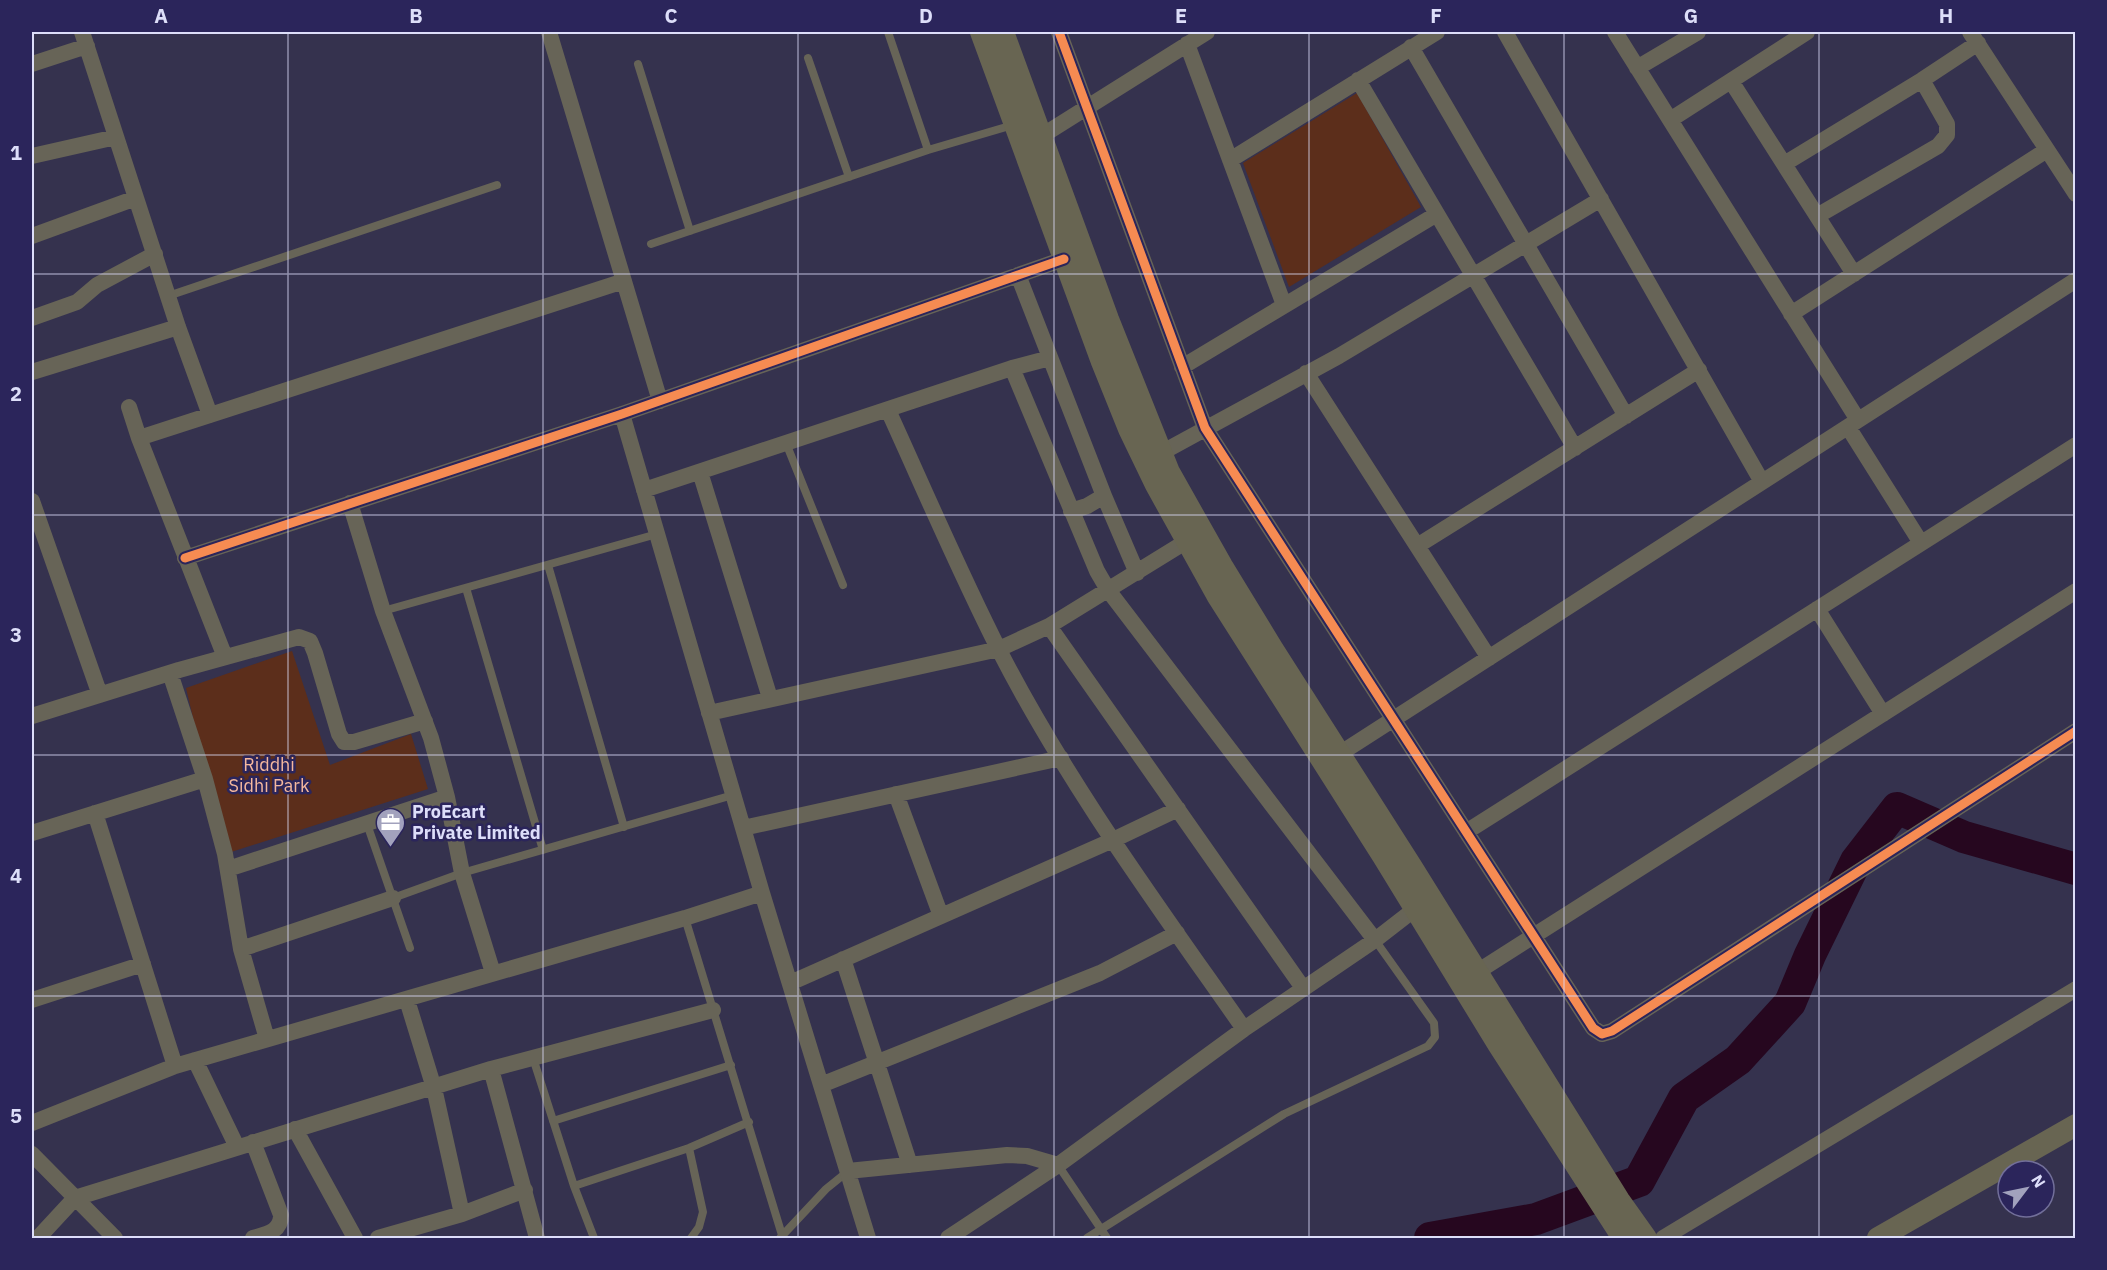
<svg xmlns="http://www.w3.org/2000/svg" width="2107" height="1270" viewBox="0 0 2107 1270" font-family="'IBM Plex Sans',sans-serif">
  <rect width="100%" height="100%" fill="#35324e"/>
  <!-- green -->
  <path fill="#5c2e1b" d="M1357,93L1421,207L1289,287L1243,163Z
    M292,651L330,765L411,734L428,789L225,854L186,688Z"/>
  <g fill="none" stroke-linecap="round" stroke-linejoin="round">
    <!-- river -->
    <path stroke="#26071f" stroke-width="32" d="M1430,1238L1536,1219L1639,1181L1684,1098L1738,1060L1790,1003L1810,955L1856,861L1897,808L1964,837L2076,869"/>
    <!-- lane -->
    <path stroke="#676457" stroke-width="8" d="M888,32L928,150
      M808,58L849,177
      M638,64L690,231
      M651,244L928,150L1013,125
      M168,296L497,185
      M786,443L843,585
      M548,565L624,827
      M466,588L543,850
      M383,611L657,534
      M367,824L410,948
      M393,898L462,873L733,795
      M685,918L782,1235
      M533,1058L574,1186L594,1238
      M553,1121L731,1065
      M689,1148L703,1212L699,1227L691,1238
      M1058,1165L1107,1238
      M574,1186L689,1148L749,1122
      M780,1238L826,1189L847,1172
      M1087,1238L1284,1114L1428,1046L1435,1037L1434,1023L1375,940"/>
    <!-- street -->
    <path stroke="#676457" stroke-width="16" d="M82,32L178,327L210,415
      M549,32L660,401
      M1059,32L1205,428L1593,1028L1602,1034L1612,1031L2076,731
      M1505,32L1762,482
      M1615,32L1858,420
      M1970,32L2076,194
      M1187,44L1284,305
      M1411,47L1626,416
      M32,64L87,46
      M1637,68L1698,32
      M1358,80L1575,448
      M1731,81L1854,274
      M1670,120L1807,32
      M1032,142L1207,32
      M32,156L116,137
      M1230,160L1437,32
      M1784,164L1922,80L1978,43
      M1817,216L1938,146L1947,135V124L1922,80
      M32,236L136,198
      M1018,275L1104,496L1137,573
      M1791,314L2047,150
      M32,318L77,302L97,285L155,254
      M1182,367L1437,214
      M1012,368L1097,571L1108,590L1375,940
      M32,372L178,327
      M1306,373L1489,658
      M129,407L139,438L225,657
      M888,410C924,489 959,571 998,648C1067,783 1158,906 1244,1029
      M622,414L762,893L868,1238
      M1848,427L1921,543
      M139,438L624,281
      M1161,453L1339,356L1601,199
      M700,472L770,698
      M644,490L1012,368L1050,358
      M32,501L100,695
      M350,503L383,611L431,738L447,797L462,873L493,973
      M1071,511L1087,506L1104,496
      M1417,546L1699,370
      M185,558L622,414L1064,259
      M1817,609L1883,714
      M1049,626L1303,988
      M170,673L205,779L225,854L241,949L267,1039
      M709,713L999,649L1049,626L1187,541
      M32,716L179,670L299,637L310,641L315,653L339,734L344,742H354L425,721
      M1330,760L2076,280
      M896,794L941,916
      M95,813L175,1066
      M743,828L1061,758
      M1466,832L2076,445
      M32,833L205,779
      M228,869L447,797
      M241,949L393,898
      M843,959L910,1165
      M1477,972L2076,591
      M790,983L1113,840L1178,809
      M32,1000L143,964
      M407,1000L434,1088L462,1214
      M195,1060L237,1147
      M491,1069L537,1238
      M821,1085L1100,973L1177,933
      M32,1123L175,1066L685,918L762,893
      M295,1129L355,1238
      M253,1142L281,1215C281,1232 266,1234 253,1238
      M32,1154L115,1238
      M848,1171L1007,1155L1027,1156L1058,1165
      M38,1238L75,1198L491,1069L713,1010
      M378,1238L462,1214L525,1190
      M948,1238L1058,1165L1244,1029L1375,940L1415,909
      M1663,1238L2076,989"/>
    <!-- secondary -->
    <path stroke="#686552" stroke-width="22" d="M981,32L1102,362L1129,429L1156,485L1217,595L1383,856L1498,1044L1623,1238
      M1003,32L1108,319L1169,472L1222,566L1272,648L1411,866L1619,1200L1646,1238
      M1878,1238L2076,1125"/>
    <defs>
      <path id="cycleway" d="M1059,32L1205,428L1593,1028L1602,1034L1612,1031L2076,731
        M185,558L622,414L1064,259"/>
    </defs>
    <!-- cycleway casing -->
    <use href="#cycleway" stroke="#2b255b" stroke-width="13"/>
    <!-- cycleway -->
    <use href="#cycleway" stroke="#f68b52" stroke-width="9"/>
  </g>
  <!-- grid -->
  <path fill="none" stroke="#dddef9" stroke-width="1.5" stroke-opacity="0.55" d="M288,32V1238M543,32V1238M798,32V1238M1054,32V1238M1309,32V1238M1564,32V1238M1819,32V1238M32,274H2076M32,515H2076M32,755H2076M32,996H2076"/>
  <!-- icons -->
  <defs>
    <symbol id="office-pin" viewBox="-11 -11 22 30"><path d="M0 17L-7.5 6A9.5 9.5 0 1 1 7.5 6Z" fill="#a2a2bd" stroke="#2b255b"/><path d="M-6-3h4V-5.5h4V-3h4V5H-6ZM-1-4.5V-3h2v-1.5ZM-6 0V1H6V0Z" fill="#fff"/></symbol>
  </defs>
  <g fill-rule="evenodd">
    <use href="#office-pin" x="374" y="806" width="33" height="45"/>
  </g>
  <g text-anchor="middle" stroke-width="5" stroke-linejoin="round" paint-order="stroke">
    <!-- park labels -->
    <g font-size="18" fill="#f5b89e" stroke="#2b255b">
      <text x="269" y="771">Riddhi<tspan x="269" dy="21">Sidhi Park</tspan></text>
    </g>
    <!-- poi labels -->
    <g font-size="18" font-weight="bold" fill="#dddef9" stroke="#2b255b" text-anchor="start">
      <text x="412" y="818">ProEcart<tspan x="412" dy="21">Private Limited</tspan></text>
    </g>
  </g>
  <!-- border -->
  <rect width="2107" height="1270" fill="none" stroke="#2b255b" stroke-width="66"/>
  <!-- north arrow -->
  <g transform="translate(2026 1189) rotate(58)"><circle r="28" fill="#2b255b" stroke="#726f9a" stroke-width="1.5"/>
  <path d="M0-4.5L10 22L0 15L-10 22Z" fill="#a2a2bd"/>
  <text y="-9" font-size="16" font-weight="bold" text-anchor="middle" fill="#dddef9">N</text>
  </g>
  <rect x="33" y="33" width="2041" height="1204" fill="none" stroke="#dddef9" stroke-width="2"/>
  <g font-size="20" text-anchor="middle" font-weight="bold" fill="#dddef9">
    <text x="161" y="23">A</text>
    <text x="416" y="23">B</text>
    <text x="671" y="23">C</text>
    <text x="926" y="23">D</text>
    <text x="1181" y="23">E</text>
    <text x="1436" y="23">F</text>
    <text x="1691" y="23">G</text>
    <text x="1946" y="23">H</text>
    <text x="16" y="160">1</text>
    <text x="16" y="401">2</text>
    <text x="16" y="642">3</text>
    <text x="16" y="883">4</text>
    <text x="16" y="1123">5</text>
  </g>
</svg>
